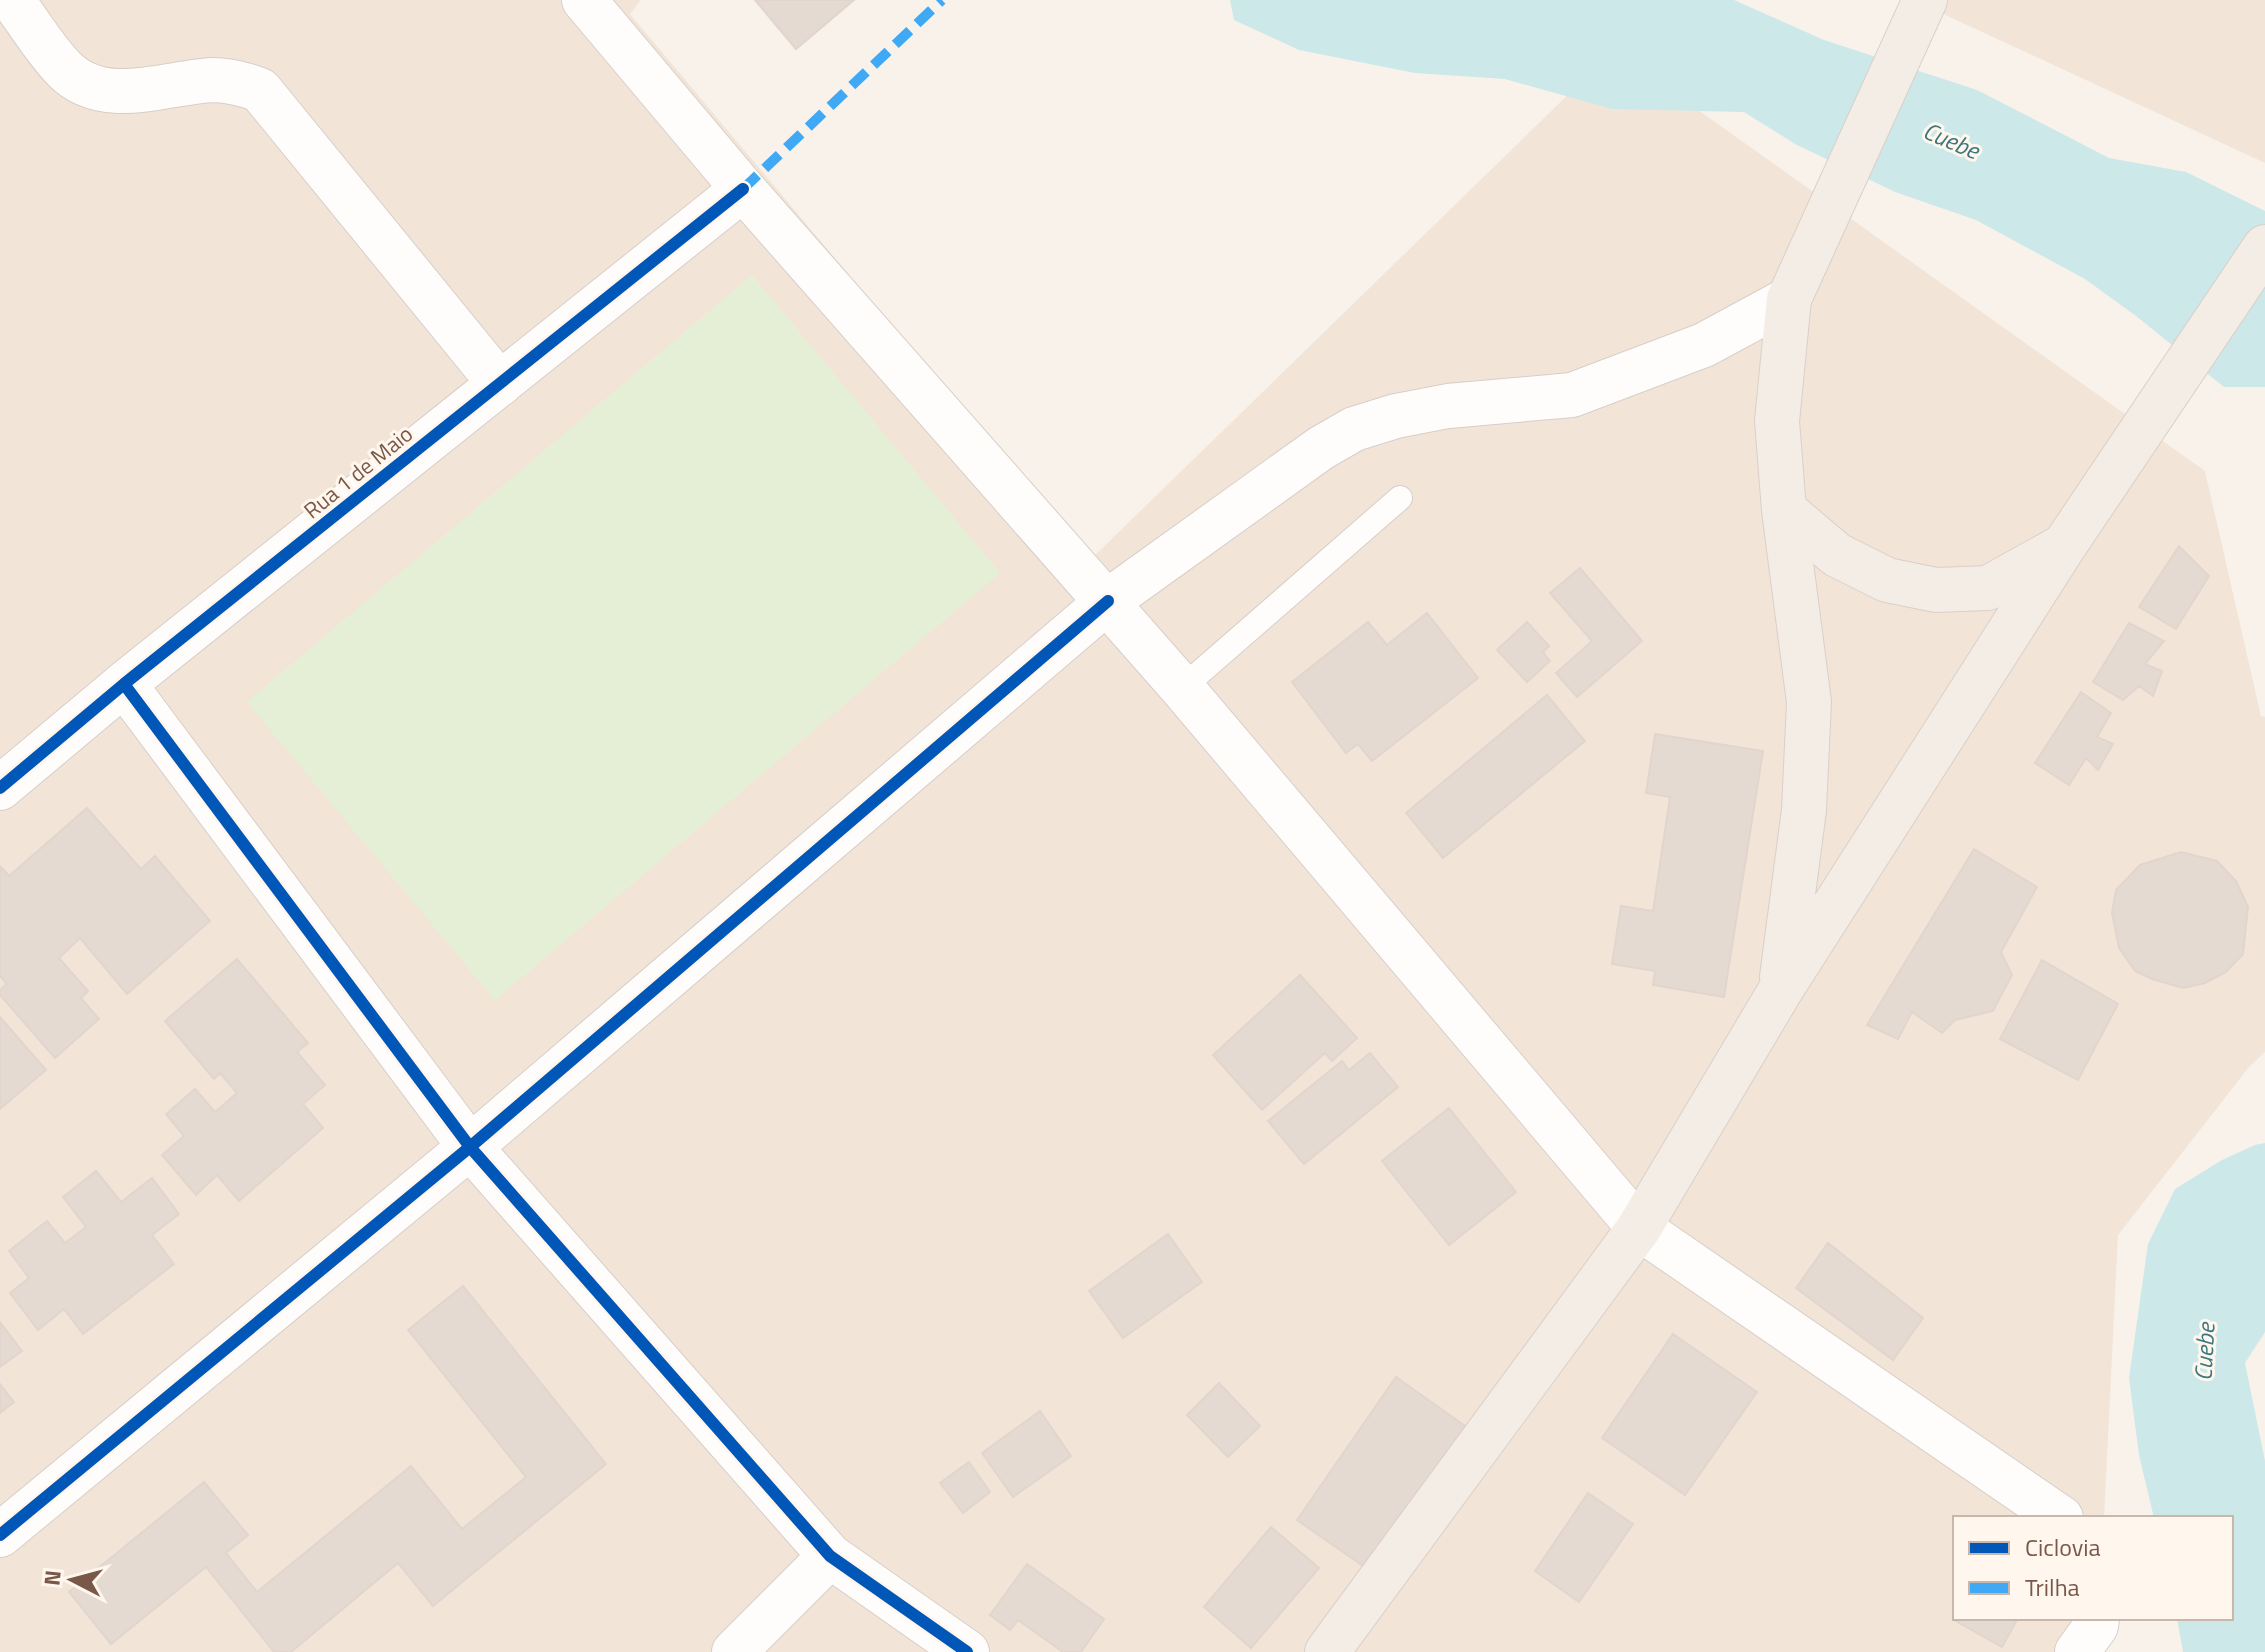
<svg xmlns="http://www.w3.org/2000/svg" width="2265" height="1652" viewBox="0 0 2265 1652" font-family="'Titillium Web',sans-serif">
  <rect width="100%" height="100%" fill="#f8f2eb"/>
  <!-- residential -->
  <path fill="#f2e5d8" d="M0,0H641L630,14L1089,561L1614,50L2205,471L2261,716L2265,717V1052L2249,1067L2118,1235L2104,1518H1955V1618H2099L2098,1652H0Z
    M1913,0H2265V163Z"/>
  <!-- green -->
  <path fill="#e5efd5" d="M752,275L1000,573L495,1000L247,702Z"/>
  <!-- water -->
  <path fill="#cce8e9" d="M1230,0H1734L1824,40L1977,90L2109,158L2186,172L2265,211V387H2224L2136,316L2085,279L1976,220L1895,192L1795,144L1744,112L1612,109L1505,79L1415,73L1299,50L1234,20Z
    M2265,1143V1332L2245,1363L2265,1461V1652H2183L2177,1618H2231V1518H2154L2139,1455L2129,1378L2148,1244L2175,1189L2222,1160L2255,1145Z"/>
  <!-- building -->
  <path fill="#e5dad2" stroke="#e1d5cd" stroke-width="2" d="M755,0H854L796,49Z
    M2179,546L2209,576L2176,629L2139,607Z
    M1580,568L1642,641L1577,697L1556,673L1592,641L1550,593Z
    M1427,613L1478,678L1372,761L1358,744L1346,753L1292,682L1368,622L1387,645Z
    M1527,622L1549,646L1543,652L1550,661L1527,682L1497,650Z
    M2129,623L2164,641L2145,664L2162,671L2153,696L2139,686L2123,700L2093,682Z
    M2081,692L2111,713L2097,737L2113,744L2098,770L2086,758L2069,785L2035,763Z
    M1547,695L1585,741L1443,858L1406,813Z
    M1655,734L1763,751L1724,997L1653,985L1655,971L1612,964L1621,906L1653,911L1670,797L1646,793Z
    M87,808L141,869L155,856L210,921L127,994L80,938L59,958L88,991L81,998L99,1019L55,1058L0,995V990L7,984L0,976V866L9,876Z
    M1974,849L2037,887L2001,952L2012,975L1993,1011L1955,1020L1942,1033L1912,1012L1898,1039L1867,1025Z
    M2181,852L2217,861L2236,881L2248,907L2243,954L2226,972L2205,983L2183,988L2152,979L2135,971L2119,948L2112,913L2116,890L2140,865Z
    M237,959L308,1043L297,1052L325,1085L303,1104L323,1128L239,1201L217,1175L196,1195L162,1155L184,1136L166,1114L195,1089L215,1112L237,1093L220,1073L214,1079L165,1021Z
    M2042,960L2118,1004L2078,1080L2000,1039Z
    M1300,975L1357,1038L1332,1061L1325,1053L1262,1110L1213,1055Z
    M0,1017L46,1070L0,1109Z
    M1370,1053L1398,1087L1304,1164L1268,1121L1342,1061L1349,1070Z
    M1449,1108L1516,1192L1449,1245L1382,1161Z
    M96,1171L121,1202L152,1178L179,1214L152,1235L174,1264L83,1334L64,1309L38,1330L10,1293L29,1278L9,1251L47,1221L65,1243L86,1227L63,1197Z
    M1168,1234L1202,1282L1123,1338L1089,1291Z
    M1828,1243L1923,1318L1893,1360L1796,1288Z
    M463,1286L606,1464L433,1606L398,1563L291,1652H274L206,1567L111,1644L69,1592L204,1482L248,1535L226,1553L257,1592L411,1466L462,1529L526,1477L408,1330Z
    M0,1322L22,1351L0,1367Z
    M1673,1334L1757,1392L1685,1495L1602,1438Z
    M1396,1377L1468,1428L1369,1570L1297,1520Z
    M1219,1383L1260,1426L1228,1457L1187,1415Z
    M0,1384L14,1402L0,1413Z
    M1040,1411L1071,1456L1013,1497L982,1453Z
    M969,1462L990,1492L963,1513L940,1483Z
    M1588,1493L1633,1524L1579,1602L1535,1571Z
    M1271,1527L1319,1568L1251,1648L1204,1607Z
    M1027,1564L1104,1619L1081,1652H1063L1018,1620L1010,1630L990,1615Z
    M1955,1617V1618H2018L2002,1647L1954,1620Z"/>
  <g fill="none" stroke-linecap="round" stroke-linejoin="round">
    <defs>
      <path id="lane" d="M1182,688L1400,498"/>
      <path id="street" d="M12,0C28,21 46,51 64,69C103,109 164,83 212,80C229,80 244,84 260,90L500,384
        M124,684L470,1147L830,1556L967,1652
        M0,788L124,684L743,189
        M1639,1228L2061,1518
        M0,1535L470,1147L1108,601
        M734,1652L830,1556
        M2077,1652L2096,1626L2097,1618"/>
      <path id="secondary" d="M584,0L743,189L1182,688L1639,1228
        M1108,601L1321,448L1354,429L1396,416L1448,406L1572,395L1704,345L1789,299"/>
      <path id="primary" d="M1784,510L1837,555L1887,580L1936,590L1988,588L2060,548
        M1782,977L1804,810L1809,702L1784,510L1777,421L1789,299L1925,0
        M1327,1652L1639,1228L1780,991L2064,546L2265,247"/>
    </defs>
    <!-- lane casing -->
    <use href="#lane" stroke="#d7cec8" stroke-width="26"/>
    <!-- street casing -->
    <use href="#street" stroke="#d7cec8" stroke-width="46"/>
    <!-- secondary casing -->
    <use href="#secondary" stroke="#d8cec8" stroke-width="46"/>
    <!-- primary casing -->
    <use href="#primary" stroke="#dacfc9" stroke-width="46"/>
    <!-- lane -->
    <use href="#lane" stroke="#fefdfc" stroke-width="24"/>
    <!-- street -->
    <use href="#street" stroke="#fefdfc" stroke-width="44"/>
    <!-- secondary -->
    <use href="#secondary" stroke="#fefdfc" stroke-width="44"/>
    <!-- primary -->
    <use href="#primary" stroke="#f3ede5" stroke-width="44"/>
    <!-- quiet -->
    <path stroke="#3fa9f5" stroke-width="10" stroke-dasharray="20 10" stroke-linecap="butt" d="M743,189L942,0"/>
    <defs>
      <path id="cycleway" d="M124,684L470,1147L830,1556L967,1652
        M0,788L124,684L743,189
        M0,1535L470,1147L1108,601"/>
    </defs>
    <!-- cycleway casing -->
    <use href="#cycleway" stroke="#fff7ee" stroke-width="17"/>
    <!-- cycleway -->
    <use href="#cycleway" stroke="#0057b8" stroke-width="12"/>
  </g>
  <g text-anchor="middle" stroke-width="6" stroke-linejoin="round" paint-order="stroke">
    <!-- street labels -->
    <g font-size="22" fill="#795849" stroke="#fff7ee">
      <text transform="translate(358 472) rotate(-39)" y="8">Rua 1 de Maio</text>
    </g>
    <!-- water labels -->
    <g font-size="24" font-style="italic" fill="#3c777e" stroke="#fff7ee">
      <text transform="translate(1951 141) rotate(23)" y="8">Cuebe</text>
      <text transform="translate(2205 1352) rotate(-87)" y="8">Cuebe</text>
    </g>
  </g>
  <!-- legend -->
  <rect x="1953" y="1516" width="280" height="104" fill="#fff7ee" stroke="#c9b7ac" stroke-width="2"/>
  <rect x="1969" y="1542" width="40" height="12" fill="#0057b8" stroke="#c9b7ac" stroke-width="2"/>
  <text x="2025" y="1556" font-size="24" fill="#795849">Ciclovia</text>
  <rect x="1969" y="1582" width="40" height="12" fill="#3fa9f5" stroke="#c9b7ac" stroke-width="2"/>
  <text x="2025" y="1596" font-size="24" fill="#795849">Trilha</text>
  <!-- north arrow -->
  <g transform="translate(72 1580) rotate(276)" stroke="#fff7ee" stroke-width="6" paint-order="stroke">
  <path d="M0-6L14 30L0 20L-14 30Z" fill="#795849"/>
  <text y="-12" font-size="22" font-weight="bold" text-anchor="middle" fill="#795849">N</text>
  </g>
</svg>
